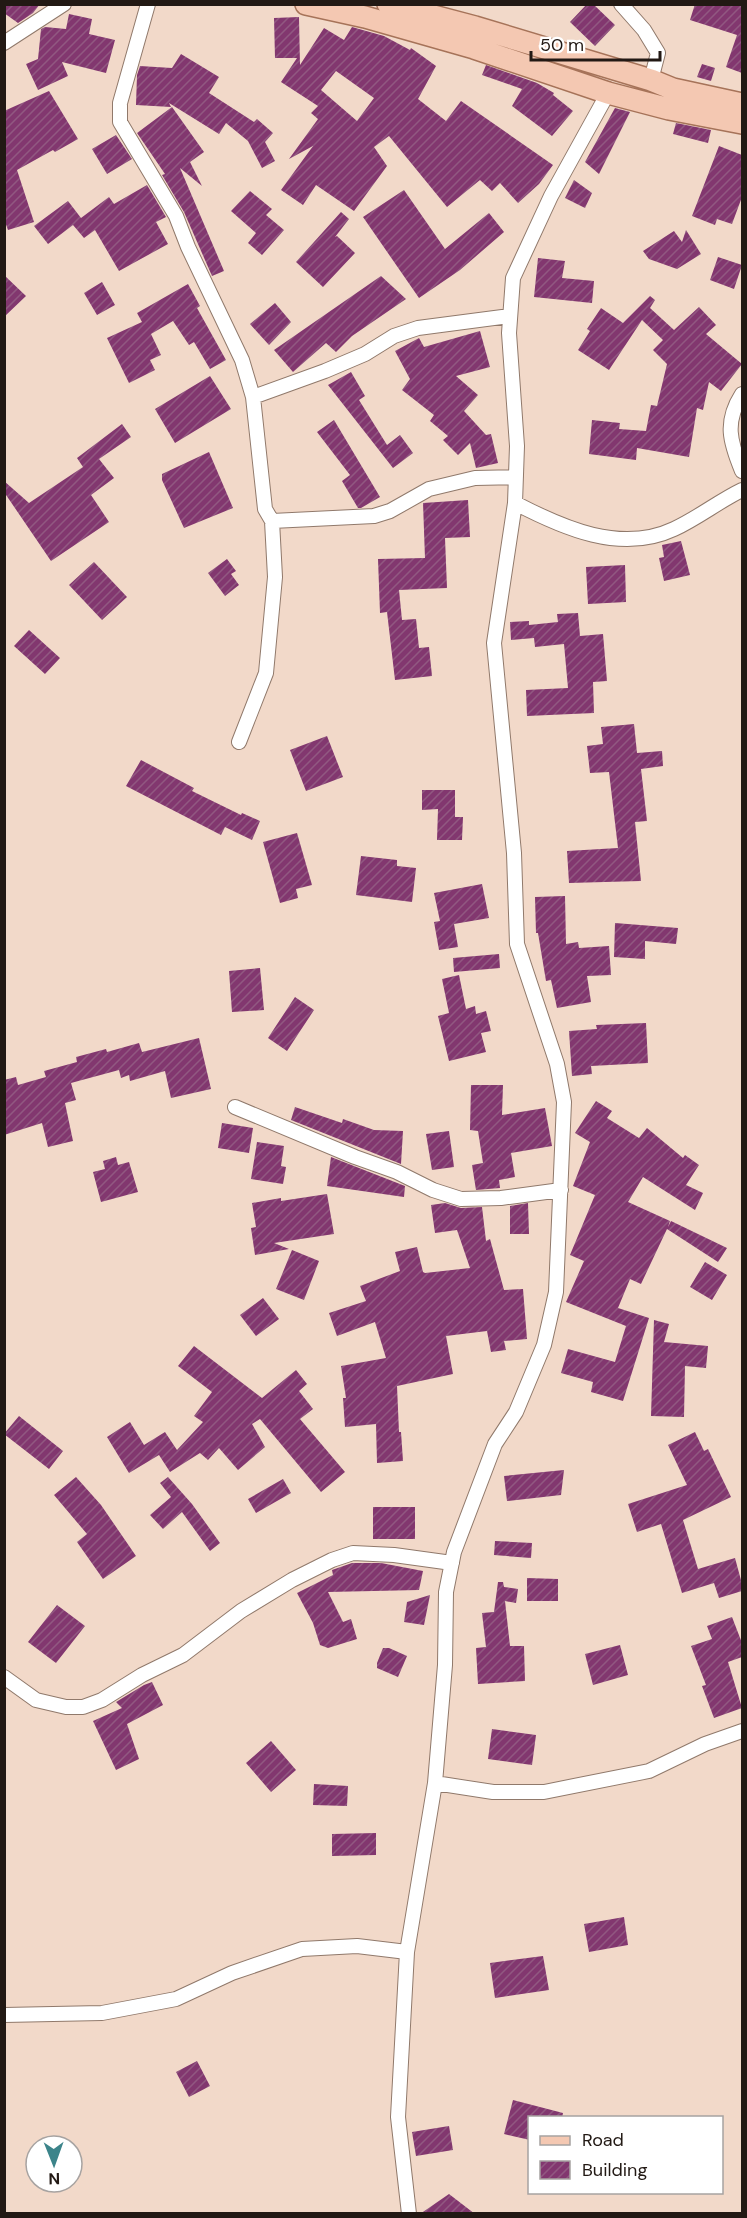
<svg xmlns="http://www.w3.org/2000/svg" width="747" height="2218" viewBox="0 0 747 2218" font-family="'DM Sans',sans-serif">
  <defs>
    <pattern id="building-hatch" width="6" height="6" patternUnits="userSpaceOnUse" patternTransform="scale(1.5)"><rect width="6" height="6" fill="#82376f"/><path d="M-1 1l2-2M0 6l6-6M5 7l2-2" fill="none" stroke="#915881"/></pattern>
  </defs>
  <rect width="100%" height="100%" fill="#f2d9c9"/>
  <!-- building -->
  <path fill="url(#building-hatch)" fill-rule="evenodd" d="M4,4H40L33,13L18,23L4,13Z
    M587,4H593L615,25L595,46L570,22Z
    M695,4H742V73L726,67L737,35L690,20Z
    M69,14L92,19L89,34L115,40L106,73L62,62L68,76L38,90L26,64L38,59L41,29L45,27L66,29Z
    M299,17L300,65L324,28L344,40L352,27L384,36L410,50L411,48L436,66L418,99L446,121L461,101L553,165L539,184L518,203L500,183L492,191L480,180L447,207L389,136L374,147L387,166L354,211L316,185L303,205L281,190L313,146L289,159L318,119L311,113L318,106L281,82L297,58H275L274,18ZM336,71L374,98L357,121L321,90Z
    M181,54L219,77L209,93L254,122L257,119L273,133L265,142L275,161L262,168L248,141L226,123L219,134L169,103L171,107L136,105L137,75L140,66L172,68Z
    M702,64L715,68L711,81L697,77Z
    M486,65L537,83L554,93L553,95L573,111L552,136L512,106L522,89L482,75Z
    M49,91L78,139L55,152L53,150L17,170L34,222L8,230L4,219V111Z
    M172,107L204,152L190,162L202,186L180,168L224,271L212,276L184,212L162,175L165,174L137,133Z
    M615,108L630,112L599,174L585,162Z
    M676,123L711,130L708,143L673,134Z
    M116,135L132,159L107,174L92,149Z
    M719,146L742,155V197L732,224L717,219L715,225L692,216Z
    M574,180L592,193L585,208L565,198Z
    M147,185L166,217L156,222L168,244L119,271L95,230L84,238L73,225L48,244L34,226L68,201L81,218L109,197L114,204Z
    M404,190L445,249L489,213L504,232L460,270L419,298L363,217Z
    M250,191L272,209L266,215L284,230L262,255L248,243L256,233L231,211Z
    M341,212L349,219L335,237L337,236L355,253L323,287L296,262Z
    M686,230L701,254L677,269L649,259L643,251L674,231L682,242Z
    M718,257L742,265L734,289L710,280Z
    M538,258L565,261L562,278L594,281L592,303L534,297Z
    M4,275L26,296L4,317Z
    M381,276L406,299L352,336L336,352L326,343L293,372L274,350Z
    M102,282L115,305L97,315L84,293Z
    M188,284L200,306L197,308L226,360L210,369L194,342L189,345L173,321L151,334L161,355L150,360L155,370L129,383L107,338L142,322L137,313Z
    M650,296L655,300L650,308L674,330L699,307L716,325L706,334L742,364L721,391L709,382L703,410L697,408L689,457L637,448L636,460L589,454L592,420L620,423L619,429L646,431L651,405L657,406L667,364L653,350L663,340L642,320L609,370L578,350L590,331L587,329L601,308L623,323Z
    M275,303L291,322L269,345L250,324Z
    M480,331L490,367L456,376L478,395L464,411L486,435L491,434L498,463L476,468L470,443L458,455L443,440L448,436L430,421L434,415L402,390L410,379L395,351L419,338L424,347Z
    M351,372L365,396L359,400L387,445L400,435L413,453L393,468L328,385Z
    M210,376L231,409L175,443L155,409Z
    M334,420L380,497L361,508H358L342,481L350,475L317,432Z
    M122,424L131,437L99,459L114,478L91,495L109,522L51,561L4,492V481L29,503L83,467L77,458Z
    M209,452L233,508L184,528L162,480V474Z
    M468,500L470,537L445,538L447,588L399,590L402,620L416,619L419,648L429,647L432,676L395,680L387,612L380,613L378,559L425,558L423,503Z
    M681,541L690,575L664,581L659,558L664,557L662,545Z
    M227,559L236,571L231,574L239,585L225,596L208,573Z
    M94,562L127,597L102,620L69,585Z
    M625,565L626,602L588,604L586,567Z
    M578,613L580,636L603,634L607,681L593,682L594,713L527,716L526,690L568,688L564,644L535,647L534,638L511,640L510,622L529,621V625L558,622L557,614Z
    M29,630L60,658L45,674L14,646Z
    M634,724L637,753L662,751L663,766L641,769L647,821L635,822L641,881L569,883L567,851L618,848L609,772L590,773L587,746L603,744L601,727Z
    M327,736L343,777L306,791L290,750Z
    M141,760L194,788L192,791L241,815L242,813L260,821L252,840L225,827L221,835L126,786Z
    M422,790H455V817H463L462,840H437L438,809L422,810Z
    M297,833L312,885L296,889L298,898L280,903L263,842Z
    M361,856L397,860V866L416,868L412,902L356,895Z
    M482,884L489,918L454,924L458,947L439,950L434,922L440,921L434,893Z
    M565,896L566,944L578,942L579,948L609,946L611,975L587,976L591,1002L557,1008L551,980L546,981L538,933H536L535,897Z
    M615,923L678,928L676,944L645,941V959L614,957Z
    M499,954L500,968L454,972L453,958Z
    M260,968L264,1010L232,1012L229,971Z
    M459,975L466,1009L475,1006L476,1014L486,1011L491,1031L481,1033L486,1052L449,1061L438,1016L449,1013L442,979Z
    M295,997L314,1010L287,1051L268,1038Z
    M646,1023L648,1063L591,1066L592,1074L572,1076L569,1031L597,1029L596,1025Z
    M199,1038L211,1089L171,1098L165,1071L130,1081L129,1075L121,1078L119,1070L71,1083L76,1100L65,1103L73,1141L48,1147L42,1123L4,1135V1080L16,1077L18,1085L46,1077L44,1071L77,1062L76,1057L106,1049L107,1052L139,1043L142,1052Z
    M471,1085H503L502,1115L545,1108L552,1146L511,1153L515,1177L499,1180L500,1188L476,1190L472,1165L483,1163L478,1131L470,1130Z
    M596,1101L612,1111L607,1118L639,1138L647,1128L683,1158L685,1155L699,1165L686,1185L703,1193L695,1210L643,1177L628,1202L670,1221L668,1227L671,1221L727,1248L718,1262L667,1229L641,1284L630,1279L618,1308L649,1318L623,1401L591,1392L593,1382L561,1373L568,1349L615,1362L626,1326L566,1302L584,1261L570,1255L595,1195L573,1186L590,1142L575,1133Z
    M295,1107L342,1123L343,1119L374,1130L403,1131L401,1164L291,1120Z
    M222,1123L253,1128L249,1153L218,1148Z
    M449,1131L454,1167L432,1170L426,1134Z
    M257,1142L284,1146L281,1166L286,1167L283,1184L251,1179Z
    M116,1157L118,1165L129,1162L138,1192L101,1202L93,1172L105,1169L103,1161Z
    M331,1157L405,1186L404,1197L327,1186Z
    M327,1194L334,1234L274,1243L289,1249L255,1255L251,1228L256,1227L252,1203L281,1198V1201Z
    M445,1203L461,1208L482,1207L486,1241L490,1239L504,1290L523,1289L527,1339L504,1341L506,1350L491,1352L487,1331L446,1336L453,1374L397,1386L399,1432H401L403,1461L377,1463L376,1424L345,1427L343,1398H346L341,1366L386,1358L375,1322L337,1336L329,1313L366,1301L360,1286L400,1271L395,1252L417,1247L423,1272L425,1273L470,1268L457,1230L435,1233L431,1205Z
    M528,1203L529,1234H510V1206Z
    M292,1250L319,1261L304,1300L276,1289Z
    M705,1262L727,1275L712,1300L690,1287Z
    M263,1298L279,1319L256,1336L240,1315Z
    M654,1320L669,1324L664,1342L708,1346L706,1368L685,1366L684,1417L651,1416Z
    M194,1346L262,1398L296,1370L307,1384L299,1391L313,1409L300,1419L345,1472L321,1492L260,1419L252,1424L265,1447L238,1470L219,1448L208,1460L200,1453L170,1472L159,1455L129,1473L107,1437L130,1422L144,1445L165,1432L177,1450L203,1422L194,1416L212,1392L178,1366Z
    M19,1416L63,1451L49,1469L4,1434Z
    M695,1432L704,1451L708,1449L731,1497L683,1520L698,1569L735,1558L742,1584V1591L719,1598L714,1583L682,1593L661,1524L637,1532L628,1504L687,1485L668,1445Z
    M564,1470L561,1495L507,1501L504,1476Z
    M76,1477L101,1505L136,1556L103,1579L77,1542L87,1534L54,1495Z
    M168,1477L192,1504L220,1543L210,1551L182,1512L163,1529L150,1515L171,1497L160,1483Z
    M283,1479L291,1493L256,1513L248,1499Z
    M373,1507H415V1539H373Z
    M495,1541L532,1543L531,1558L494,1555Z
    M352,1563H381L423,1571L419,1590L328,1592L343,1622L351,1619L357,1639L328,1648L320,1645L313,1623L297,1593L333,1575L332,1570Z
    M527,1578L558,1579V1601H527Z
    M498,1582H503L504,1587L518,1589L516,1603L505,1601L510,1646H524L525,1681L478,1684L476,1648L486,1647L482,1613L494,1612Z
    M430,1595L424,1625L404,1622L407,1602Z
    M57,1605L85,1626L56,1663L28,1642Z
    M732,1617L742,1643V1657L728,1662L742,1708L714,1718L702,1686L706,1685L691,1646L712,1639L707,1626Z
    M620,1645L628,1675L593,1685L585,1654Z
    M383,1648H389L407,1656L398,1677L377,1668V1663Z
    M152,1682L163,1705L127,1724L139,1759L116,1770L93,1721L122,1708L116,1702L144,1685Z
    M492,1729L536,1735L532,1765L488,1759Z
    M271,1741L296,1770L271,1792L246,1763Z
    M314,1784L348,1786L347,1806L313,1805Z
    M376,1833V1855L332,1856V1834Z
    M624,1917L628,1945L589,1952L584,1924Z
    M543,1956L549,1990L495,1998L490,1963Z
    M197,2061L210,2086L189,2097L176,2072Z
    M513,2100L563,2113L562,2118H530V2140L504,2134Z
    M449,2126L453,2150L416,2156L412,2132Z
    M449,2194L475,2214H420Z"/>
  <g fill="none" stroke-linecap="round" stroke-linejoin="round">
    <defs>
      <path id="minor" d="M148,4L120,103V122L176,216L188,247L242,360L253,397L265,509L272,521L374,516L390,511L429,489L475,478L516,477
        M621,4L644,30L658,53L651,80
        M4,43L64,4
        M742,394C724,422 730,442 742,471
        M253,397L325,371L365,354L394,336L418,328L510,316
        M515,503C563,528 621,554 674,529C698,518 719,501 742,490
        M239,742L266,673L275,577L272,521
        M235,1107L355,1157L397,1172L433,1190L461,1199L501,1198L561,1190
        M4,1677L36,1700L66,1707H83L102,1700L142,1675L183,1655L241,1611L292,1580L332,1560L353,1553L394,1555L452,1563
        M435,1783L493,1792H544L649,1771L705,1744L742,1731
        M407,1952L435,1783L445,1665L446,1592L454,1552L495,1444L516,1412L544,1345L556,1292L564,1102L557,1064L517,944L514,853L494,643L515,503L517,446L509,333L513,278L551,196L608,93
        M4,2015L102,2013L176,1999L232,1973L302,1949L357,1946L407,1952L398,2117L409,2214"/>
      <path id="primary" d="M306,4L365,17L474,48L608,93L669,109L742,123
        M388,4L475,27L651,80L673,89L742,104"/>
    </defs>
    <!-- minor casing -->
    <use href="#minor" stroke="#90796b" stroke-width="16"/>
    <!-- primary casing -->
    <use href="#primary" stroke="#a67359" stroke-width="24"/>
    <!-- minor -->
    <use href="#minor" stroke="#fff" stroke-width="14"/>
    <!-- primary -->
    <use href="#primary" stroke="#f4c8b2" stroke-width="21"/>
  </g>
  <!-- border -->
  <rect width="747" height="2218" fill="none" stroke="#221914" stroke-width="12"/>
  <!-- legend -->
  <rect x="528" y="2116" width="195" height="78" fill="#ffffff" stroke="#a7a3a1" stroke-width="1.5"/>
  <rect x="540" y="2136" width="30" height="9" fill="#f4c8b2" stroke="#a7a3a1" stroke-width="1.5"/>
  <text x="582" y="2146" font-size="18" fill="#221914">Road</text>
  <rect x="540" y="2161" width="30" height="18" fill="url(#building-hatch)" stroke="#a7a3a1" stroke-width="1.5"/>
  <text x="582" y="2176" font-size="18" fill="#221914">Building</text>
  <!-- north arrow -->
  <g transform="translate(54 2164) rotate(179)"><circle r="28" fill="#ffffff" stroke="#a7a3a1" stroke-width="1.5"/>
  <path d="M0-4.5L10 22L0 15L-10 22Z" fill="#3c848a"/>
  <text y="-9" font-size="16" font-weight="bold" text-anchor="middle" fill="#221914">N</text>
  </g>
  <!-- scale -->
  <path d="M531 51v9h129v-9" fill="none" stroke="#221914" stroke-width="3"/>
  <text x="540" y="51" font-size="18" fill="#221914" stroke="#ffffff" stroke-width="4.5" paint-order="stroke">50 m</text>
</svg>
